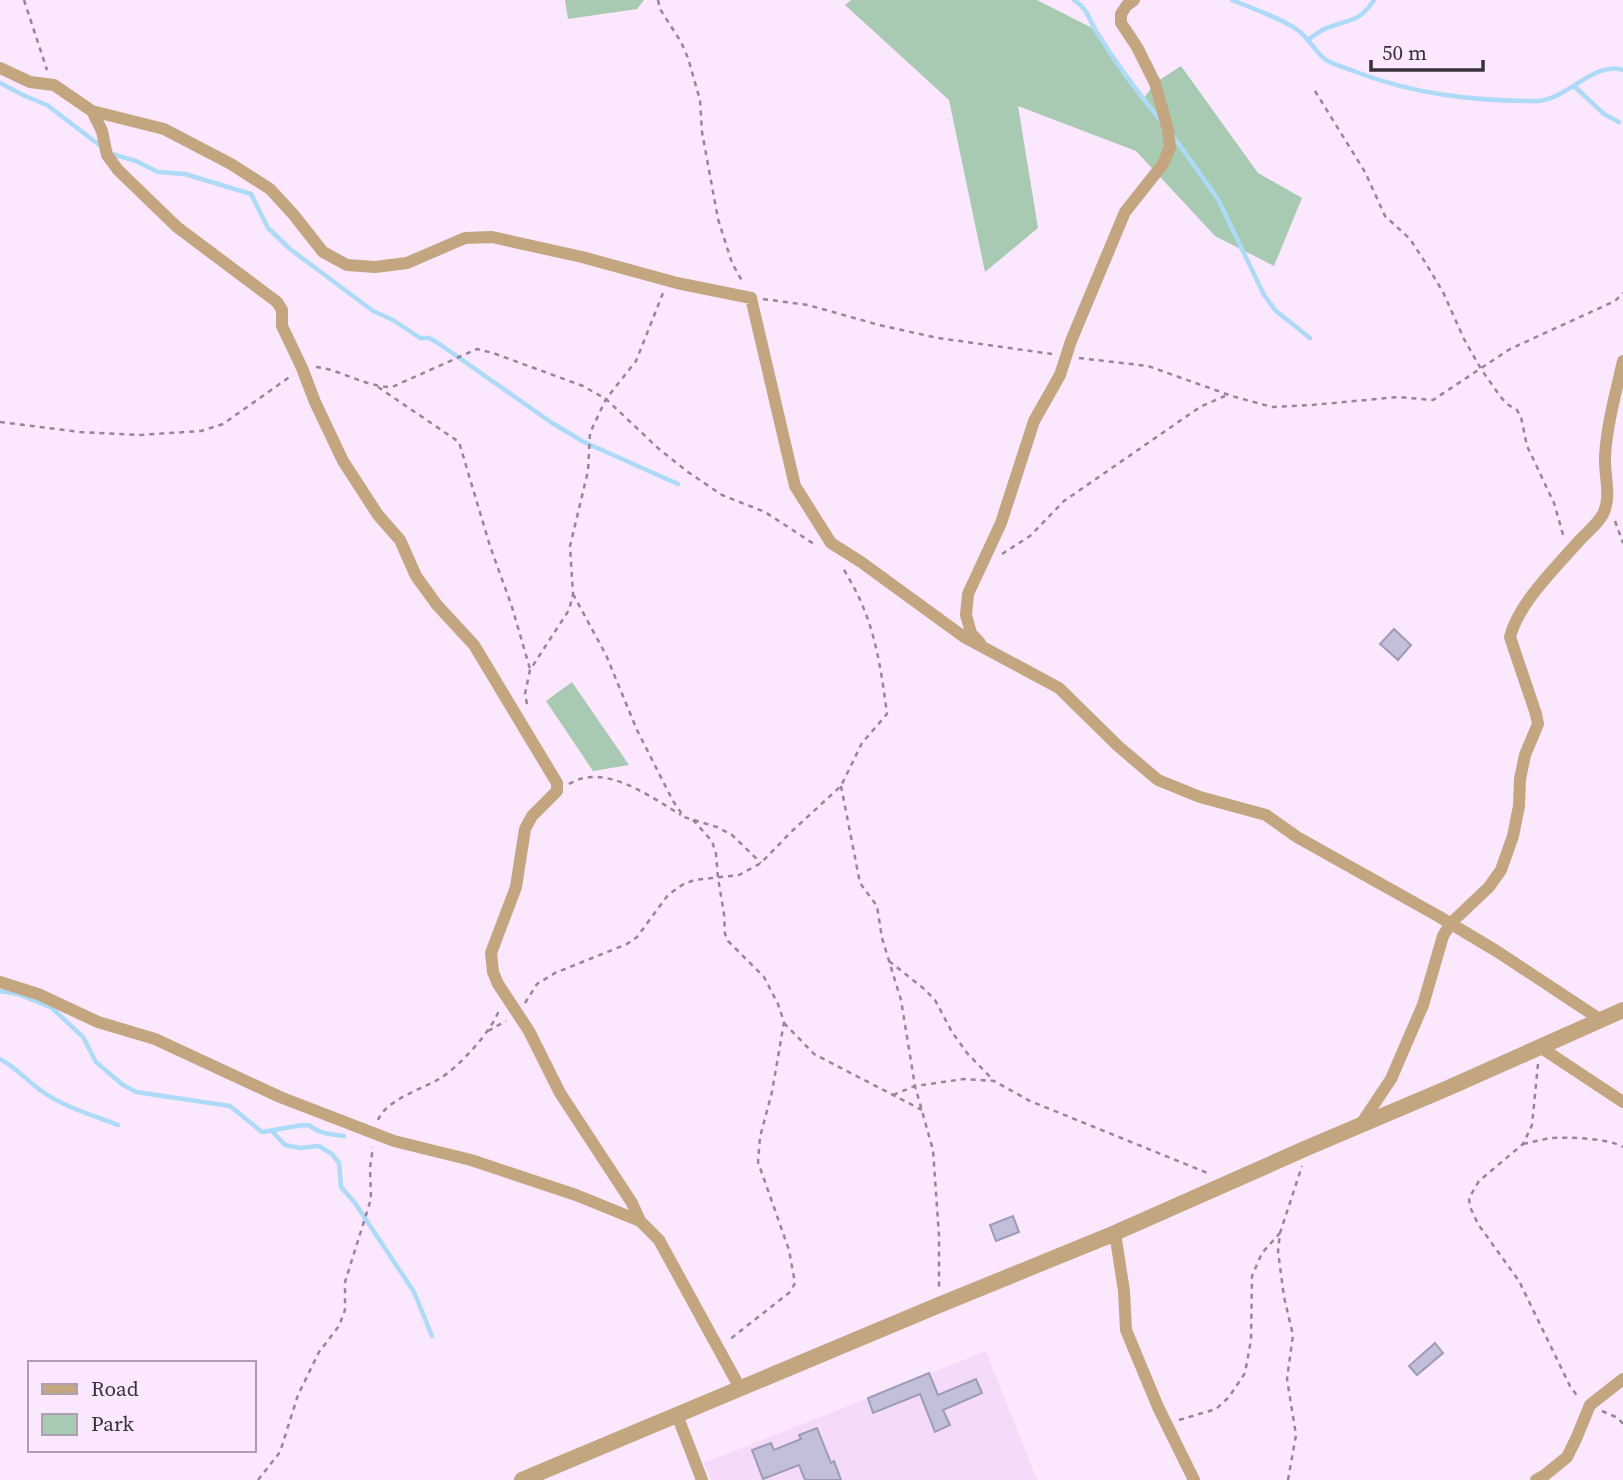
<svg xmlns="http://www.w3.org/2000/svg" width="1623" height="1480" viewBox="0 0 1623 1480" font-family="'Source Serif 4',serif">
  <rect width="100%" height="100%" fill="#fbe7fe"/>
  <!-- built -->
  <path fill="#f5dbf9" d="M986,1351L1037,1480H711L704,1463Z"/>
  <!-- green -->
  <path fill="#a8c9b2" d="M565,0H644L637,9L568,19Z
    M851,0H1037L1096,30L1143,99L1155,83L1181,66L1258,173L1302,198L1274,266L1215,236L1136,151L1018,106L1038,228L985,272L949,100L845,5Z
    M572,682L629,765L593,771L546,701Z"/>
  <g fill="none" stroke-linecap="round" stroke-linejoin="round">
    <!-- stream -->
    <path stroke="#addaf7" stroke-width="4.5" d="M1074,0C1087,8 1089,19 1096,31C1115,62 1138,93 1161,121
      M1232,0C1251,8 1286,20 1300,32C1310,40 1316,53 1326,60C1335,65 1346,68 1356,72C1414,94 1472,101 1535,101C1565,102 1594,60 1623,70
      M1308,40C1314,36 1320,30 1327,28C1349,19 1359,23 1374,0
      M0,83L25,96L47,105L102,147
      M1574,86L1604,114L1619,122
      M1173,136L1218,199L1264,295L1276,311L1310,338
      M112,154L136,161L158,172L185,174L251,194L268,228L290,249L373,311L393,320L420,338H429L438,343L552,423L584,442L678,484
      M0,991L18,994L52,1008L83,1037L96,1062L123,1085L136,1092L230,1106L262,1132C276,1130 296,1125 309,1125C319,1134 331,1134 344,1136
      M0,1059C18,1069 27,1081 43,1092C64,1107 95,1116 118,1125
      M272,1131L285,1145L300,1148L319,1146L332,1154L339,1163L341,1187L355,1203L414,1292L432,1336"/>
  </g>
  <!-- building -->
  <path fill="#c1bfda" stroke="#9d9bb5" stroke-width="2" d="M1394,629L1411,645L1398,660L1380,644Z
    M1013,1216L1019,1232L996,1241L990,1225Z
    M1435,1343L1443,1353L1417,1375L1409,1366Z
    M929,1373L938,1395L976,1379L982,1393L943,1410L950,1425L935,1432L920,1394L873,1413L868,1398Z
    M817,1428L831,1463L834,1461L841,1480H805L799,1465L763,1479L752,1450L771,1443L774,1450L801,1439L799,1435Z"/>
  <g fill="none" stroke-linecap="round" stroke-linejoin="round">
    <!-- path -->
    <path stroke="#958797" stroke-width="2.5" stroke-dasharray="5 5" stroke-linecap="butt" d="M24,0L47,70
      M658,0L660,9L681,42L688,58L700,100L702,132L718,219L732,263L742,281
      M1315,91L1365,172L1385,216L1410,239L1425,262L1443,292L1464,339L1481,369L1500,396L1507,404L1517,410L1521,417L1527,446L1554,503L1564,538
      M763,299L808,305L879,325L938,338L1052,354
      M1079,358L1148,366L1232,396L1272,407L1312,405L1398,397L1433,400L1510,349L1615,301L1623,293
      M316,367C342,370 365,387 392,387L477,349L493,353L583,386L606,399L659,449L688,472L722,495L765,512L814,544
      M378,387L459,442L490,546L512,607L530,669
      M0,422L80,432L139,435L201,431L223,424L291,376
      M1615,521L1623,543
      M1002,554L1030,536L1064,501L1200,407L1227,395
      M573,594L606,655L637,730L673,801L684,817L717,827L732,835L761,863
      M527,704L525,694L530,670L569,610L573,594L570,546L588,471L590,433L606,399L636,361L663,293
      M569,784C604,762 651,797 681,815
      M841,786L860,883L877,906L882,938L901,1000L915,1086L933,1150L939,1236V1290
      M693,820L712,841L716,854L718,878L724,914L725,934L728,941L764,977L778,1004L784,1022L772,1092L760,1137L758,1162L789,1250L795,1283L790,1292L729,1340
      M889,961L923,988L935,1000L952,1032L967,1053L994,1081
      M525,1003L537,984L555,973L627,944L637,937L668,895L682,885L694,880L739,875L761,863L791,832L841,786L862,743L887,714C882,676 877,638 861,602C856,590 849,579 843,568
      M784,1023L814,1054L922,1110
      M488,1031L506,1021
      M1538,1064L1532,1125L1523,1144L1479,1181L1469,1198L1470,1207L1478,1224L1519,1281L1570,1386L1578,1397
      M893,1095L915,1086L964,1079L994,1081L1030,1101L1210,1174
      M378,1120C386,1100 420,1090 439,1079C458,1068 492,1031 499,1010
      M1523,1144C1532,1142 1541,1140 1550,1138C1568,1137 1609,1138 1623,1147
      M1602,1411L1618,1418L1623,1424
      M1179,1420L1216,1409L1229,1397L1245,1373L1251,1340L1252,1276L1262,1253L1280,1233
      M258,1480L280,1452L298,1395L319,1352L339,1326L345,1310V1282L371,1199L370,1168L373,1147
      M1288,1480L1296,1435L1287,1379L1293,1335L1284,1297L1278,1251L1280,1233L1302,1166"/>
    <!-- minor -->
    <path stroke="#c3a680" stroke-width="12" d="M0,68L30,82L54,85L92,111L164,129L231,164L270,189L293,214L323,252L347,265L375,267L407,263L465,238L492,237L582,257L677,283L751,298L795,486L831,543L861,562L964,637L1059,688L1118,746L1158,780L1200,797L1266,815L1297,837L1438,916L1498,952L1601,1020
      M92,111L102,131L107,155L118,170L177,227L277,302L282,310V326L302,368L315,402L343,461L378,515L400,540L416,576L437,605L474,645L557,783V791L532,816L525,829L516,887L491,953L493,972L498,984L529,1031L560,1093L632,1203L640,1221
      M980,643L971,633L966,615L968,594L1001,523L1034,421L1060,375L1071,341L1125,212L1163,164L1170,147L1168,130L1155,83L1137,47L1121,23V14L1127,5L1134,0
      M0,982L38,994L98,1022L155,1039L280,1097L394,1141L471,1160L576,1195L640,1221L659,1240L740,1388
      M1540,1047L1623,1102
      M1361,1124L1391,1079L1423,1005L1443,936L1451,923L1489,887L1501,870L1513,836L1519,806L1520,779L1525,755L1538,724L1536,714L1510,637C1518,604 1556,567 1578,542C1586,533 1598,524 1603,514C1612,496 1604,476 1605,456C1607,424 1616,392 1623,361
      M1115,1233L1124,1291L1126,1330L1158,1407L1194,1480
      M677,1415L702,1480
      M1536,1480L1545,1475L1567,1457L1576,1439L1590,1405L1623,1379"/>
    <!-- tertiary -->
    <path stroke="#c3a680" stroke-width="16" d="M522,1480L939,1305L1108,1236L1309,1147L1448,1088L1623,1010"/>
  </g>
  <!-- legend -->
  <rect x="28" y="1361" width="228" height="91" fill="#fbe7fe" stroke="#ad9eb0" stroke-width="2"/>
  <rect x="42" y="1384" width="35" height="10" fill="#c3a680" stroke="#ad9eb0" stroke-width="2"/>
  <text x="91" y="1396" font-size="21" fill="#39313a">Road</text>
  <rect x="42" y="1414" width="35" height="21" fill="#a8c9b2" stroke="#ad9eb0" stroke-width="2"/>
  <text x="91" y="1431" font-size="21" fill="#39313a">Park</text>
  <!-- scale -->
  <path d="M1371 60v10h112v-10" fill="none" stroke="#39313a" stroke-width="3.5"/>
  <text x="1382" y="60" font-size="21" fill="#39313a" stroke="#fbe7fe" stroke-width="5" paint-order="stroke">50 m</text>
</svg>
